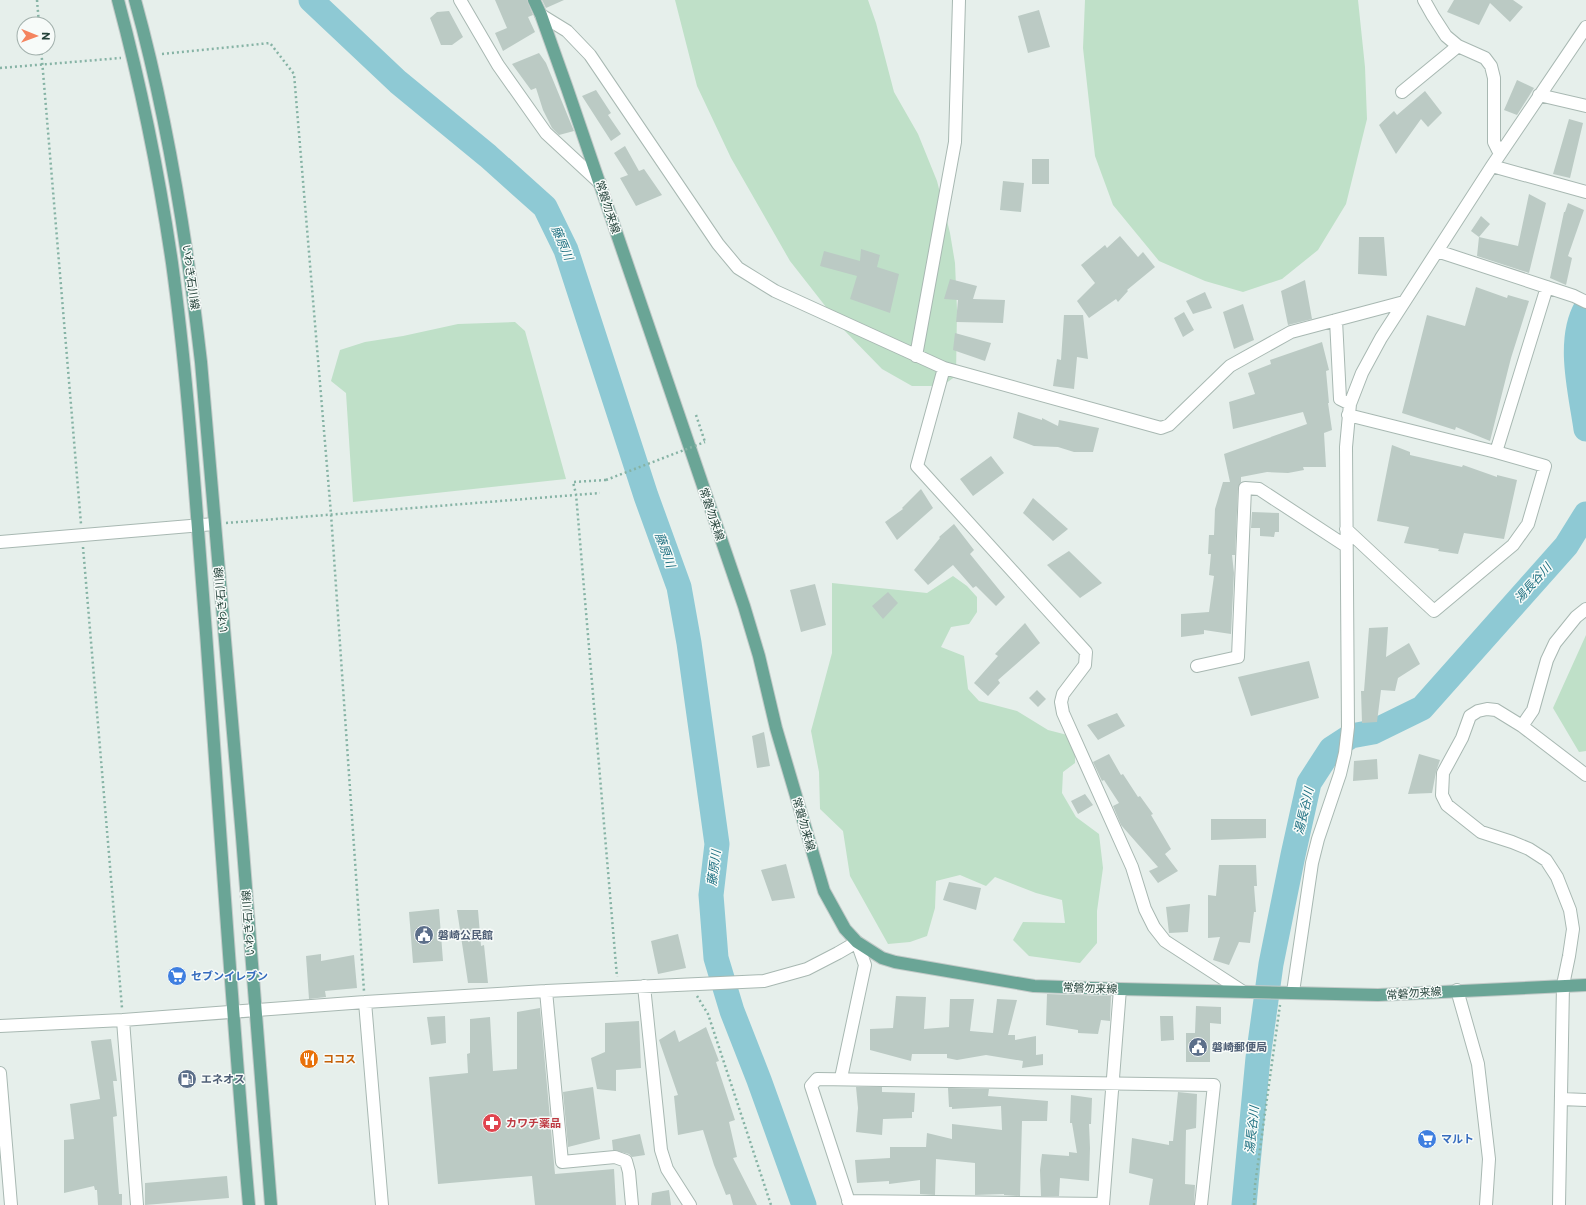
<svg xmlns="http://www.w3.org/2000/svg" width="1586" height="1205" viewBox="0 0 1586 1205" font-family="Commissioner,'Noto Sans JP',sans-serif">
  <rect width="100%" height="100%" fill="#e6efeb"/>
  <!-- green -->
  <path fill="#bfe0c8" d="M675,0H868L876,23L894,92L918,134L937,181L950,233L955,263L957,310L956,376L942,386H912L882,369L844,330L790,261L731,158L697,86Z
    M1085,0H1358L1365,67L1367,119L1346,204L1318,250L1282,279L1243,292L1205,281L1159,261L1113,205L1095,156L1083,48Z
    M515,322L525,331L566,479L353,502L346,393L331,381L340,350L365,342L403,336L458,324Z
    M953,576L967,586L977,597V612L969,624L951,627L941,647L964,656L968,689L979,701L1017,711L1048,730L1075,737V763L1063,772L1062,793L1076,817L1099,834L1103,868L1097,911V943L1080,963L1029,956L1013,940L1023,922L1065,923L1062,900L1036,893L995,877L986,886L960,875L936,881L935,908L927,936L910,942L888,944L850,876L843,831L820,809L819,772L811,731L832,653V583L927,593Z
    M1586,635V751L1579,752L1553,708Z"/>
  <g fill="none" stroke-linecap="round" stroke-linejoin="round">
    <!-- river -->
    <path stroke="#8ec9d4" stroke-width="25" d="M311,0L398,82L488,156L545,207L566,250L646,496L679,587L689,643L717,844L711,895L716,958L732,1011L759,1080L804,1205
      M1586,308C1567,341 1581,393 1586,429
      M1244,1205L1258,1058L1271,964L1293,855L1309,783L1331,749L1351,736L1373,732L1422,708L1566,546L1586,514"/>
  </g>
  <!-- building -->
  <path fill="#bbcac4" d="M495,0H527L533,15L528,17L535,32L503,51L495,33L507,28Z
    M542,0H564L546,8Z
    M1454,0H1513L1523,7L1510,22L1490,3L1479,25L1447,12Z
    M1039,10L1050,47L1028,53L1018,16Z
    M449,11L463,37L452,45H441L430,18L437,12Z
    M539,53L546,63L574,131L559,135L552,128L543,110L536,88L531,90L512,64Z
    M1517,80L1534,88L1517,115L1504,110Z
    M596,90L611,113L608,115L621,134L611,141L582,96Z
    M1425,91L1442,113L1428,127L1421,119L1396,154L1379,125L1394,111L1397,115Z
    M1569,119L1583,123L1570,178L1553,174Z
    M625,146L639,171L644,169L662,195L636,206L620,178L628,175L614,153Z
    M1032,159H1049V184H1032Z
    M1003,181L1024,183L1021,212L1000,210Z
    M1529,194L1546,203L1529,273L1477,256L1479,237L1518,246Z
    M1568,203L1584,210L1568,256L1572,258L1566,285L1550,278L1564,212H1565Z
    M1481,216L1490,224L1479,237L1471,231Z
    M1120,236L1138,257L1143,252L1155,267L1127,290L1128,291L1118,302L1116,299L1089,318L1077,301L1095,283L1081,265L1105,245L1107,248Z
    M1359,237H1384L1387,276L1358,274Z
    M861,249L880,255L877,267L899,274L890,313L850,299L857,276L820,266L824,251L860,261Z
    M950,279L977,286L973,299L1005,300L1003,323L956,322L958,300L944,299Z
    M1305,280L1312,319L1288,325L1281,291Z
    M1476,287L1507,298L1508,295L1529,301L1511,358L1490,441L1456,427L1455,430L1402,413L1427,315L1465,326Z
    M1205,292L1212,308L1193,314L1186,301Z
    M1243,304L1254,340L1234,349L1223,312Z
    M1184,312L1194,330L1183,337L1174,318Z
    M1064,315H1083L1088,359L1077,357L1074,389L1053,386L1057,359L1061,360Z
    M955,333L991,343L985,361L953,350Z
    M1322,342L1329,370L1326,371L1329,403H1328L1332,430L1324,433L1326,467H1303L1304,470L1288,473L1267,472L1241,477V482L1238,488L1235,555H1232L1234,573L1231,634L1204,630V634L1181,637V614L1209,612L1214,576L1209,575L1211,554H1208L1209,535H1214L1215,509L1223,482H1230L1224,454L1307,424L1303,412L1233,429L1229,402L1255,394L1248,373L1271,364L1270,360Z
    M1018,412L1042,420V418L1058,426L1059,420L1099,428L1093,452H1074L1058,447L1034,446L1013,438Z
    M1392,445L1410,452V455L1462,467L1463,465L1497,477V475L1517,480L1504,539L1464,533L1458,554L1438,551L1439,549L1404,543L1409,527L1377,521Z
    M991,456L1004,473L973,496L960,479Z
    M921,489L933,508L897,540L885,522L903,509L902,508Z
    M1033,498L1068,529L1053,541L1023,513Z
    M1252,512L1279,513V532H1275L1274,537L1260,536V528H1251Z
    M954,524L974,550L970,554L1005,597L996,606L976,586L973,588L953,565L928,585L914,570L940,538L939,537Z
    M1069,551L1102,583L1080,598L1047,565Z
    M815,584L826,625L801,632L790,590Z
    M888,592L898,603L883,619L872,606Z
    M1025,623L1040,643L998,680L1000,683L988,696L974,683L998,656L995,654Z
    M1388,627L1386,657L1409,643L1420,664L1398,678L1395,691L1381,690L1377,722L1362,723L1361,691H1364L1369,628Z
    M1309,661L1319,698L1251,716L1238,677Z
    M1037,690L1046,699L1038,707L1029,698Z
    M1117,713L1125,726L1098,740L1087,725Z
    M764,732L770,766L757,768L752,736Z
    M1109,754L1121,775L1123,774L1138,797L1140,796L1153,814L1151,815L1171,849L1165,854L1178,871L1158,883L1149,871L1158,867L1121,825L1113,806L1119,803L1104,780L1102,781L1093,762Z
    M1419,754L1440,760L1436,772L1432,793L1408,794Z
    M1377,759L1378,779L1353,781L1354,761Z
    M1085,794L1093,805L1078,814L1071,801Z
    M1211,819H1266V838L1211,840Z
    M786,864L795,898L772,901L761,870Z
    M1219,865H1256L1257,886H1254L1256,912H1254L1250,943L1239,942L1229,965L1213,960L1220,937L1208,938V895L1216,896Z
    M949,882L981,888L976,910L943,900Z
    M1190,904L1188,932L1169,933L1166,907Z
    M439,909L443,961L413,963L409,912Z
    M457,910H478L481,946L484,945L488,983H468Z
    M678,934L686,968L658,974L651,941Z
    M321,954V961L354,955L357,988L325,991L326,997L309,999L306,956Z
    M1047,994L1111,996L1110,1021L1101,1020L1098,1034L1078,1033V1030L1046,1025Z
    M896,996L926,997L924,1029L949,1027L950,999H974L970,1031L993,1033L997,999L1017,1000L1008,1035H1015V1040L1036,1036V1055L1043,1054V1065L1022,1068L1023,1061L986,1055L957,1060L947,1058V1054H912L911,1061L870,1050V1029L893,1028Z
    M1196,1006L1221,1007V1024L1210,1023V1062H1186V1033H1195Z
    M540,1008L555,1174L614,1169L616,1205H535L532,1176L438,1184L429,1077L468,1073L467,1054L470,1053V1019L490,1017L493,1071L517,1069V1012Z
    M445,1016L446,1043L431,1045L427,1017Z
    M1160,1016H1173L1174,1040L1161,1041Z
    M639,1021L641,1068L616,1070V1091L597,1089L591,1058L605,1052V1023Z
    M706,1027L719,1061L716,1062L735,1120L729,1122L737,1157L733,1158L757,1205H733L730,1194L726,1195L714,1165L703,1130L678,1135L674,1096L678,1095L659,1040L675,1030L679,1042Z
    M111,1039L117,1081H113L117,1116L113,1117L119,1194H122V1205H98L97,1190H95L94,1186L64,1193V1140L74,1139L70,1104L100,1099L91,1041Z
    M593,1087L600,1139L568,1147L563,1092Z
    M856,1087H882V1092L915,1093L914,1112H912V1118L883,1119L882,1135L856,1132L858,1108Z
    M948,1088L989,1089L988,1096L1048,1101L1047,1121H1022L1020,1196L1004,1195V1194L975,1195V1163L936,1159L935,1195L920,1194V1180L889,1184V1181L857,1183L855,1160L890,1158V1147H926L927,1133L952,1139V1124L1002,1130L1001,1106L952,1109V1107H949Z
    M1178,1092L1197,1094L1196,1128L1186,1130L1185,1184L1195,1185L1194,1205H1149L1153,1179L1129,1173L1132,1138L1169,1145V1141H1173Z
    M1071,1095L1092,1098L1091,1124H1089L1090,1148L1089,1181L1060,1178L1059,1196H1041L1040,1170L1042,1154L1069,1156V1152L1077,1153L1072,1123H1070Z
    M640,1134L645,1155L632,1157L629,1154L613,1150L612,1140Z
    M227,1176L229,1198L145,1205V1183Z
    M669,1190L671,1205H651L652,1193Z"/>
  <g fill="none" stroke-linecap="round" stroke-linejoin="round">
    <defs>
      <path id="minor" d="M460,0L498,65L546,133L600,183
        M1424,0L1433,16L1446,36L1458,46L1485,58L1491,66L1494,78V142L1500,154
        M541,15L567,31L590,55L718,244L738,268L775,291L944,368L1161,428L1169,425L1230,366L1291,332L1404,302
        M1402,92L1458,46
        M1539,95L1586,106
        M1492,166L1586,192
        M1437,251L1574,296L1586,302
        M1336,320L1340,399L1350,404
        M916,356L955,142L959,0
        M944,368L917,466L1086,652L1085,665L1063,694L1061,702L1063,713L1132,867L1145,909L1154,927L1165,941L1242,991
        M1496,452L1547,287
        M1346,529L1434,611L1513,545L1528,524L1545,466L1496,452L1348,415
        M0,542L214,524
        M1197,666L1238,657L1245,488L1259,489L1346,546
        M1522,726L1533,710L1547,660L1555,643L1576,617L1586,609
        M644,986L661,1150L667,1169L690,1205
        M1457,990L1478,1064L1489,1159L1486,1205
        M546,991L562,1162L615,1157L626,1161L629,1172L632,1205
        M1293,992L1312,863L1318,839L1340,774L1345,753L1348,727L1346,447L1350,404L1362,373L1381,338L1492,166L1586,27
        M365,1002L382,1205
        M123,1020L137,1205
        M0,1026L123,1020L365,1002L546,991L764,981L807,969L838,953L857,942L865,965L841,1078
        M0,1073L11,1205
        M1561,1099L1586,1100
        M848,1201L1103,1204
        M850,1205L811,1086L817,1079L1214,1085L1201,1205
        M1103,1205L1120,989
        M1559,1205L1563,985L1569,956L1573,929L1570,910L1557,877L1546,860L1529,849L1512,842L1481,832L1447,805L1442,795L1443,773L1462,738L1470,716L1478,711L1487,709L1496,710L1522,726L1586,775"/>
      <path id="major" d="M118,0C141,86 159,174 172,263C189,386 196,510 206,633C220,824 232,1015 249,1205
        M135,0C168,119 187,240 201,362L242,837L271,1205
        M534,0L541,15L567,88L744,606L759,656L776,728L824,891L845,929L857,942L882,958L895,962L1034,986L1120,989L1378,995L1586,985"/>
    </defs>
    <!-- minor casing -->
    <use href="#minor" stroke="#a8b8b2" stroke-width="14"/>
    <!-- major casing -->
    <use href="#major" stroke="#c2cac8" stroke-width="14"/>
    <!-- path -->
    <path stroke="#86b3a5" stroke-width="2.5" stroke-dasharray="2 3" stroke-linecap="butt" d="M37,0L39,24
      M41,48L81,524
      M162,54L270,43L294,74L331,514L364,991
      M0,68L121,58
      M696,415L705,442
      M606,480L573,482L576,494L617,977
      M226,523L600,493
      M83,547L122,1008
      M697,996L708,1014L771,1205
      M1254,1205L1255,1185L1280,1005"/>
    <!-- minor -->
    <use href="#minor" stroke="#fff" stroke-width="12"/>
    <!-- major -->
    <use href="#major" stroke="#6aa596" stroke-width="12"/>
    <!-- path-bridge -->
    <path stroke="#86b3a5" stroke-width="2.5" stroke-dasharray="2 3" stroke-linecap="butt" d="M606,480L705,442"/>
  </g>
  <!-- icons -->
  <defs>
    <symbol id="civic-disc" viewBox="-11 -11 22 22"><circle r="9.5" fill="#5c6f8a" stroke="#f7fbf9"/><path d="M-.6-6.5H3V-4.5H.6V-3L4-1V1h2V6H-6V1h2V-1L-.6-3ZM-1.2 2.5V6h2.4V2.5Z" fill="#fff"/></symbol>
    <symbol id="supermarket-disc" viewBox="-11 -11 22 22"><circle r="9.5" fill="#3f7fe0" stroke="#f7fbf9"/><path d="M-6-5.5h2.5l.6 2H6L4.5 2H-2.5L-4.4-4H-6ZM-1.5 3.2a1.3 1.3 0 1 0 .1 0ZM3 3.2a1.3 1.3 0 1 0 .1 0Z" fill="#fff"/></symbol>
    <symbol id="restaurant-disc" viewBox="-11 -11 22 22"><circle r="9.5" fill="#e8710a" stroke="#f7fbf9"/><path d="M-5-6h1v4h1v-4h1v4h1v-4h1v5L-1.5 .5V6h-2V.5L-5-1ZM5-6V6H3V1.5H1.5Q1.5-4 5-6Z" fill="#fff"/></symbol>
    <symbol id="fuel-disc" viewBox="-11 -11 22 22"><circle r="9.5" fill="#5c6f8a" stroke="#f7fbf9"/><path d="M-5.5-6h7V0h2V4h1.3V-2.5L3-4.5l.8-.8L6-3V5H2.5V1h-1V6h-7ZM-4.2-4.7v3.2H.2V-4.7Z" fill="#fff"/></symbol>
    <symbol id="pharmacy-disc" viewBox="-11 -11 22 22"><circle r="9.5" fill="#e0444e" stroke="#f7fbf9"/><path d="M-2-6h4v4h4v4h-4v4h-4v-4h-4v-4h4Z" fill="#fff"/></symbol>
  </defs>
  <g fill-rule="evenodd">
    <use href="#civic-disc" x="413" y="924" width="22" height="22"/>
    <use href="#supermarket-disc" x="166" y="965" width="22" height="22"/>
    <use href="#civic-disc" x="1187" y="1036" width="22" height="22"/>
    <use href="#restaurant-disc" x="298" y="1048" width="22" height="22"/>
    <use href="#fuel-disc" x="176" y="1068" width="22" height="22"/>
    <use href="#pharmacy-disc" x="481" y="1112" width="22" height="22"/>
    <use href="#supermarket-disc" x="1416" y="1128" width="22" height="22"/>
  </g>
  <g text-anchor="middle" stroke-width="3" stroke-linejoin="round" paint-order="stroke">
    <!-- street labels -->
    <g font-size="11" fill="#24423a" stroke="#f7fbf9">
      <text transform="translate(608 207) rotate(72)" y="4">常磐勿来線</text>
      <text transform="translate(191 277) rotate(82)" y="4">いわき石川線</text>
      <text transform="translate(712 514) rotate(71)" y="4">常磐勿来線</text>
      <text transform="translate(221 600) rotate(-95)" y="4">いわき石川線</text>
      <text transform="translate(804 824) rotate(74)" y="4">常磐勿来線</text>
      <text transform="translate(248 923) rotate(-94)" y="4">いわき石川線</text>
      <text transform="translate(1090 988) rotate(2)" y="4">常磐勿来線</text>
      <text transform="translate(1414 993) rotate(-4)" y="4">常磐勿来線</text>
    </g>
    <!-- service labels -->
    <g font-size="11" font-weight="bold" fill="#4e5e75" stroke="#f7fbf9" text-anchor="start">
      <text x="438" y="939">磐崎公民館</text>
      <text x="1212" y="1051">磐崎郵便局</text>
      <text x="201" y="1083">エネオス</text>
    </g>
    <!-- shop labels -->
    <g font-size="11" font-weight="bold" fill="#366cbe" stroke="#f7fbf9" text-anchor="start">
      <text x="191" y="980">セブンイレブン</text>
      <text x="1441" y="1143">マルト</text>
    </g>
    <!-- food labels -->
    <g font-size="11" font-weight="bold" fill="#c56008" stroke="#f7fbf9" text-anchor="start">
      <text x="323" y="1063">ココス</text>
    </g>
    <!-- health labels -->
    <g font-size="11" font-weight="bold" fill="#be3a42" stroke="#f7fbf9" text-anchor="start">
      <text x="506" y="1127">カワチ薬品</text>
    </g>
    <!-- water labels -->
    <g font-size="12" font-style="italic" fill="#1c6f80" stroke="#f7fbf9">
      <text transform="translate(562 243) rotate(67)" y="4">藤原川</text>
      <text transform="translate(665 550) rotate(70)" y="4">藤原川</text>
      <text transform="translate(1533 583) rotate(-48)" y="4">湯長谷川</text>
      <text transform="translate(1304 811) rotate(-77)" y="4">湯長谷川</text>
      <text transform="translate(714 868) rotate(-83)" y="4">藤原川</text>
      <text transform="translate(1252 1130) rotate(-84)" y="4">湯長谷川</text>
    </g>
  </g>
  <!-- north arrow -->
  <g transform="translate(36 36) rotate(91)"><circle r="19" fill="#f7fbf9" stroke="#a3b1ad"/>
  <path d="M0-3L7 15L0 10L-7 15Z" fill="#f4845f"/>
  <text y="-6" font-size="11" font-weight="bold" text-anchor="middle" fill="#24423a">N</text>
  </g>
</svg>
